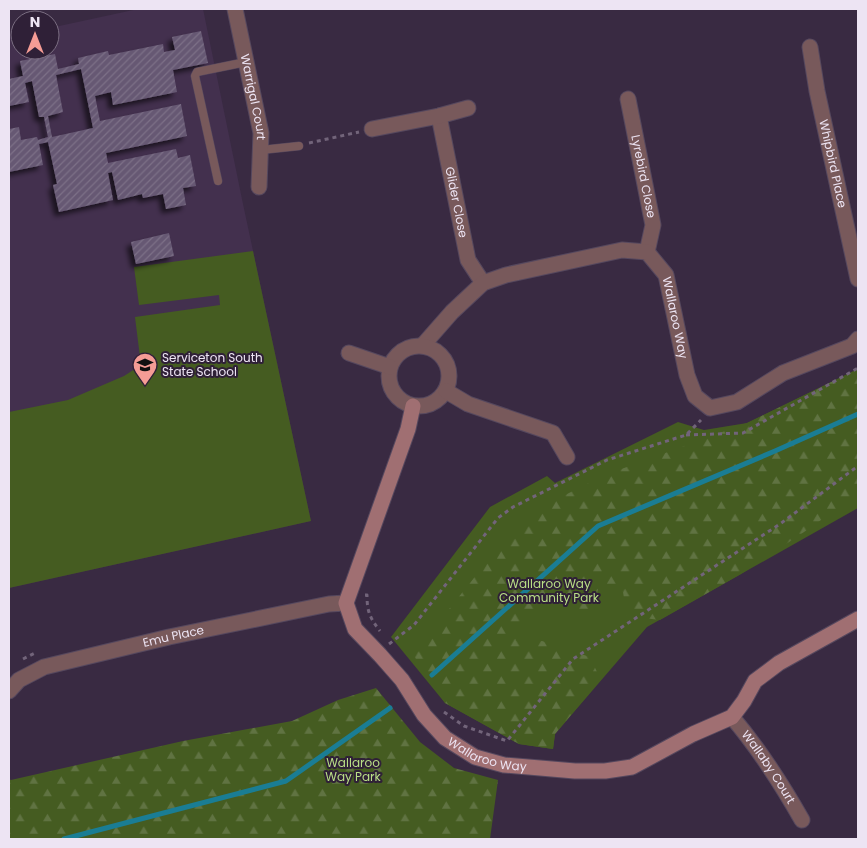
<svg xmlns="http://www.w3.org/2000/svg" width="867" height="848" viewBox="0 0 867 848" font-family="Poppins,sans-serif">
  <defs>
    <pattern id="forest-firs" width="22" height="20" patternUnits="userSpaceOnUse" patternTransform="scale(1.25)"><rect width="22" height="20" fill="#455c21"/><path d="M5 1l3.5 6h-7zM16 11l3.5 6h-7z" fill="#607342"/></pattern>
    <pattern id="building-hatch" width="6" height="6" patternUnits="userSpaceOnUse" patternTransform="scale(1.25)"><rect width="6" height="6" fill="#665873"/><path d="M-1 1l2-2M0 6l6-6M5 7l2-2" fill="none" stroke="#7c7087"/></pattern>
    <filter id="shadow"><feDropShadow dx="-4.5" dy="4.5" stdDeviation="2.5" flood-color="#0009"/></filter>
  </defs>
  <rect width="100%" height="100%" fill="#392a42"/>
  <!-- built -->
  <path fill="#43304e" d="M138,9H203L243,204L311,521L9,588V37L20,34V50H50V28Z"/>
  <!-- green -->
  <path fill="#455c21" d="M253,251L311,521L9,588V412L68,400L124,376L141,365L135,317L220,305L219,295L139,305L134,267Z
    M858,369V508L647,627L555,734L553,749L519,744L445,703L391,637L490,507L547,476L555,483L678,422L704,430L747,423Z"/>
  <!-- forest -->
  <path fill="url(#forest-firs)" d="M858,369V493L810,528L741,574L660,620L627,616L623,592L599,586L594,604L577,618L568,597L532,612L516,641H542L590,657L597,672L593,689L555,734L553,749L519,744L445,703L410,650L441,619L498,548L559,498L605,475L747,423Z
    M376,688L420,742L454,768L498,780L490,839H9V779L11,780L183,741L292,721L338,700Z"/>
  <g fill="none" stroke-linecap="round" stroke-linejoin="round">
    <!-- stream -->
    <path stroke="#1a7d94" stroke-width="5" d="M432,675L598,526L775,451L858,414
      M64,839L286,781L390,708"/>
  </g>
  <!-- building -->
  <path fill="url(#building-hatch)" fill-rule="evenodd" filter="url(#shadow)" d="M201,31L208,63L173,70L177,92L113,105L111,92L95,96L100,121L181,104L187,136L106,153L108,163L176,149L178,158L190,155L196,186L183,188L186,205L166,209L163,194L143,198L142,194L118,200L112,172L108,173L113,200L59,212L53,185L57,184L48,142L39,144L43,165L9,172V129L19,127L21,140L37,137L38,140L48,137L44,117H39L32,81L25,83L29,102L9,106V79L23,76L20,61L55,54L58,69L79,64L78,58L108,51L109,55L163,44L164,52L175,50L172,37ZM81,69L93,128L52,137L48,116L63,112L56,75Z
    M169,233L174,256L136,264L131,242Z"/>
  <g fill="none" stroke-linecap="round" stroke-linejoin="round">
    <defs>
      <path id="lane" d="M261,150L299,146
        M218,181L195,76L197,72L246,62"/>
      <g id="street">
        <path id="s1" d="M235,9L261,133L259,187"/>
        <path id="s2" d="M810,47L817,91L858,279"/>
        <path id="s3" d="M628,99L653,225L647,252"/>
        <path id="s4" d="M439,116L468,260L483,283"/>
        <path d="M372,129L439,116L468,108"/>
        <path id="s5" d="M423,345L452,312L483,283L506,275L622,250L647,252L666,275L687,375L695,396L710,408L737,402L783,373L852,346L858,339"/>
        <circle cx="419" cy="376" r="30"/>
        <path d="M349,353L390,367"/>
        <path d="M446,391L468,404L553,433L567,457"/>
        <path id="s6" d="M9,691L19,680L44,667L169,637L329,604L346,603"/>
        <path id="s7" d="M732,717C760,750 781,783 802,820"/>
      </g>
      <g id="secondary">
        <path id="s8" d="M413,406L408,429L346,603L355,629L380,655L402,680L424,715L445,738L475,757L504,765L575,771H605L632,767L693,734L732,717L744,701L755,681L779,663L858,619"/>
      </g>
    </defs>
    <!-- lane casing -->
    <use href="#lane" stroke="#56485e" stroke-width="9"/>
    <!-- street casing -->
    <use href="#street" stroke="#56485e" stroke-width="17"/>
    <!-- secondary casing -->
    <use href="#secondary" stroke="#56485e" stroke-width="17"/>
    <!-- path -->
    <path stroke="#72647a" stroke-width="3" stroke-dasharray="4 4" stroke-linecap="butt" d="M309,143L359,132
      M686,435L743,433L858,368
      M365,595H367C367,612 370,618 380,631
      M389,644L414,625L498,518L513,507L607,460L686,435L701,420
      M23,659L35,653
      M444,712L464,726L507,741L573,659L780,524L858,466"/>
    <!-- lane -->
    <use href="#lane" stroke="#78595b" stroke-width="8"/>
    <!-- street -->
    <use href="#street" stroke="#78595b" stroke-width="15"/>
    <!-- secondary -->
    <use href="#secondary" stroke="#a06f72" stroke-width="15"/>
  </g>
  <!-- icons -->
  <defs>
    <symbol id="school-pin" viewBox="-11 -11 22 30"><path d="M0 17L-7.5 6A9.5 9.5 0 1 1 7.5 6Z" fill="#f59c95" stroke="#2f2037"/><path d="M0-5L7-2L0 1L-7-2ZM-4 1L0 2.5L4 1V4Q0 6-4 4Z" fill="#111"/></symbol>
  </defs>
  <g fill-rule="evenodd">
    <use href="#school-pin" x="131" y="351" width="28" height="38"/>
  </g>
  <g text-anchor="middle" stroke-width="4" stroke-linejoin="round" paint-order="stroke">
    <!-- street labels -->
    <g font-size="12" fill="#ede4f3" stroke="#2f2037">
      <text dy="4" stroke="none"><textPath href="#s1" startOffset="90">Warrigal Court</textPath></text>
      <text dy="4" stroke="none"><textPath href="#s2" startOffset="119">Whipbird Place</textPath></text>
      <text dy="4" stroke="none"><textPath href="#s3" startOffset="79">Lyrebird Close</textPath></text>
      <text dy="4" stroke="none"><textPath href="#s4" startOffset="88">Glider Close</textPath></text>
      <text dy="4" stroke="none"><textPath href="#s5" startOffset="328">Wallaroo Way</textPath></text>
      <text dy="4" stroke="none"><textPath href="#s6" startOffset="176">Emu Place</textPath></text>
      <text dy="4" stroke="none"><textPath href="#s8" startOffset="424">Wallaroo Way</textPath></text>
      <text dy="4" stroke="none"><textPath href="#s7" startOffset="62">Wallaby Court</textPath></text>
    </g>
    <!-- poi labels -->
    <g font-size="12" fill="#ede4f3" stroke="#2f2037" text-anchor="start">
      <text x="162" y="362">Serviceton South<tspan x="162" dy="14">State School</tspan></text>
    </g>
    <!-- park labels -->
    <g font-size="12" fill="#b9df86" stroke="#2f2037">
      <text x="549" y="588">Wallaroo Way<tspan x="549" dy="14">Community Park</tspan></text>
      <text x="353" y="767">Wallaroo<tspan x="353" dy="14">Way Park</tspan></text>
    </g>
  </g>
  <!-- border -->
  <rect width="867" height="848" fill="none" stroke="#ede4f3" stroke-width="20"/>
  <!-- north arrow -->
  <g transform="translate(35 35)"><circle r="24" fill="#2f2037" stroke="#7b6e82"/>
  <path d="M0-4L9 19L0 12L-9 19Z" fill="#f59c95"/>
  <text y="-8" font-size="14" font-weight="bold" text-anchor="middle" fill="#ede4f3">N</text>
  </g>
</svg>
